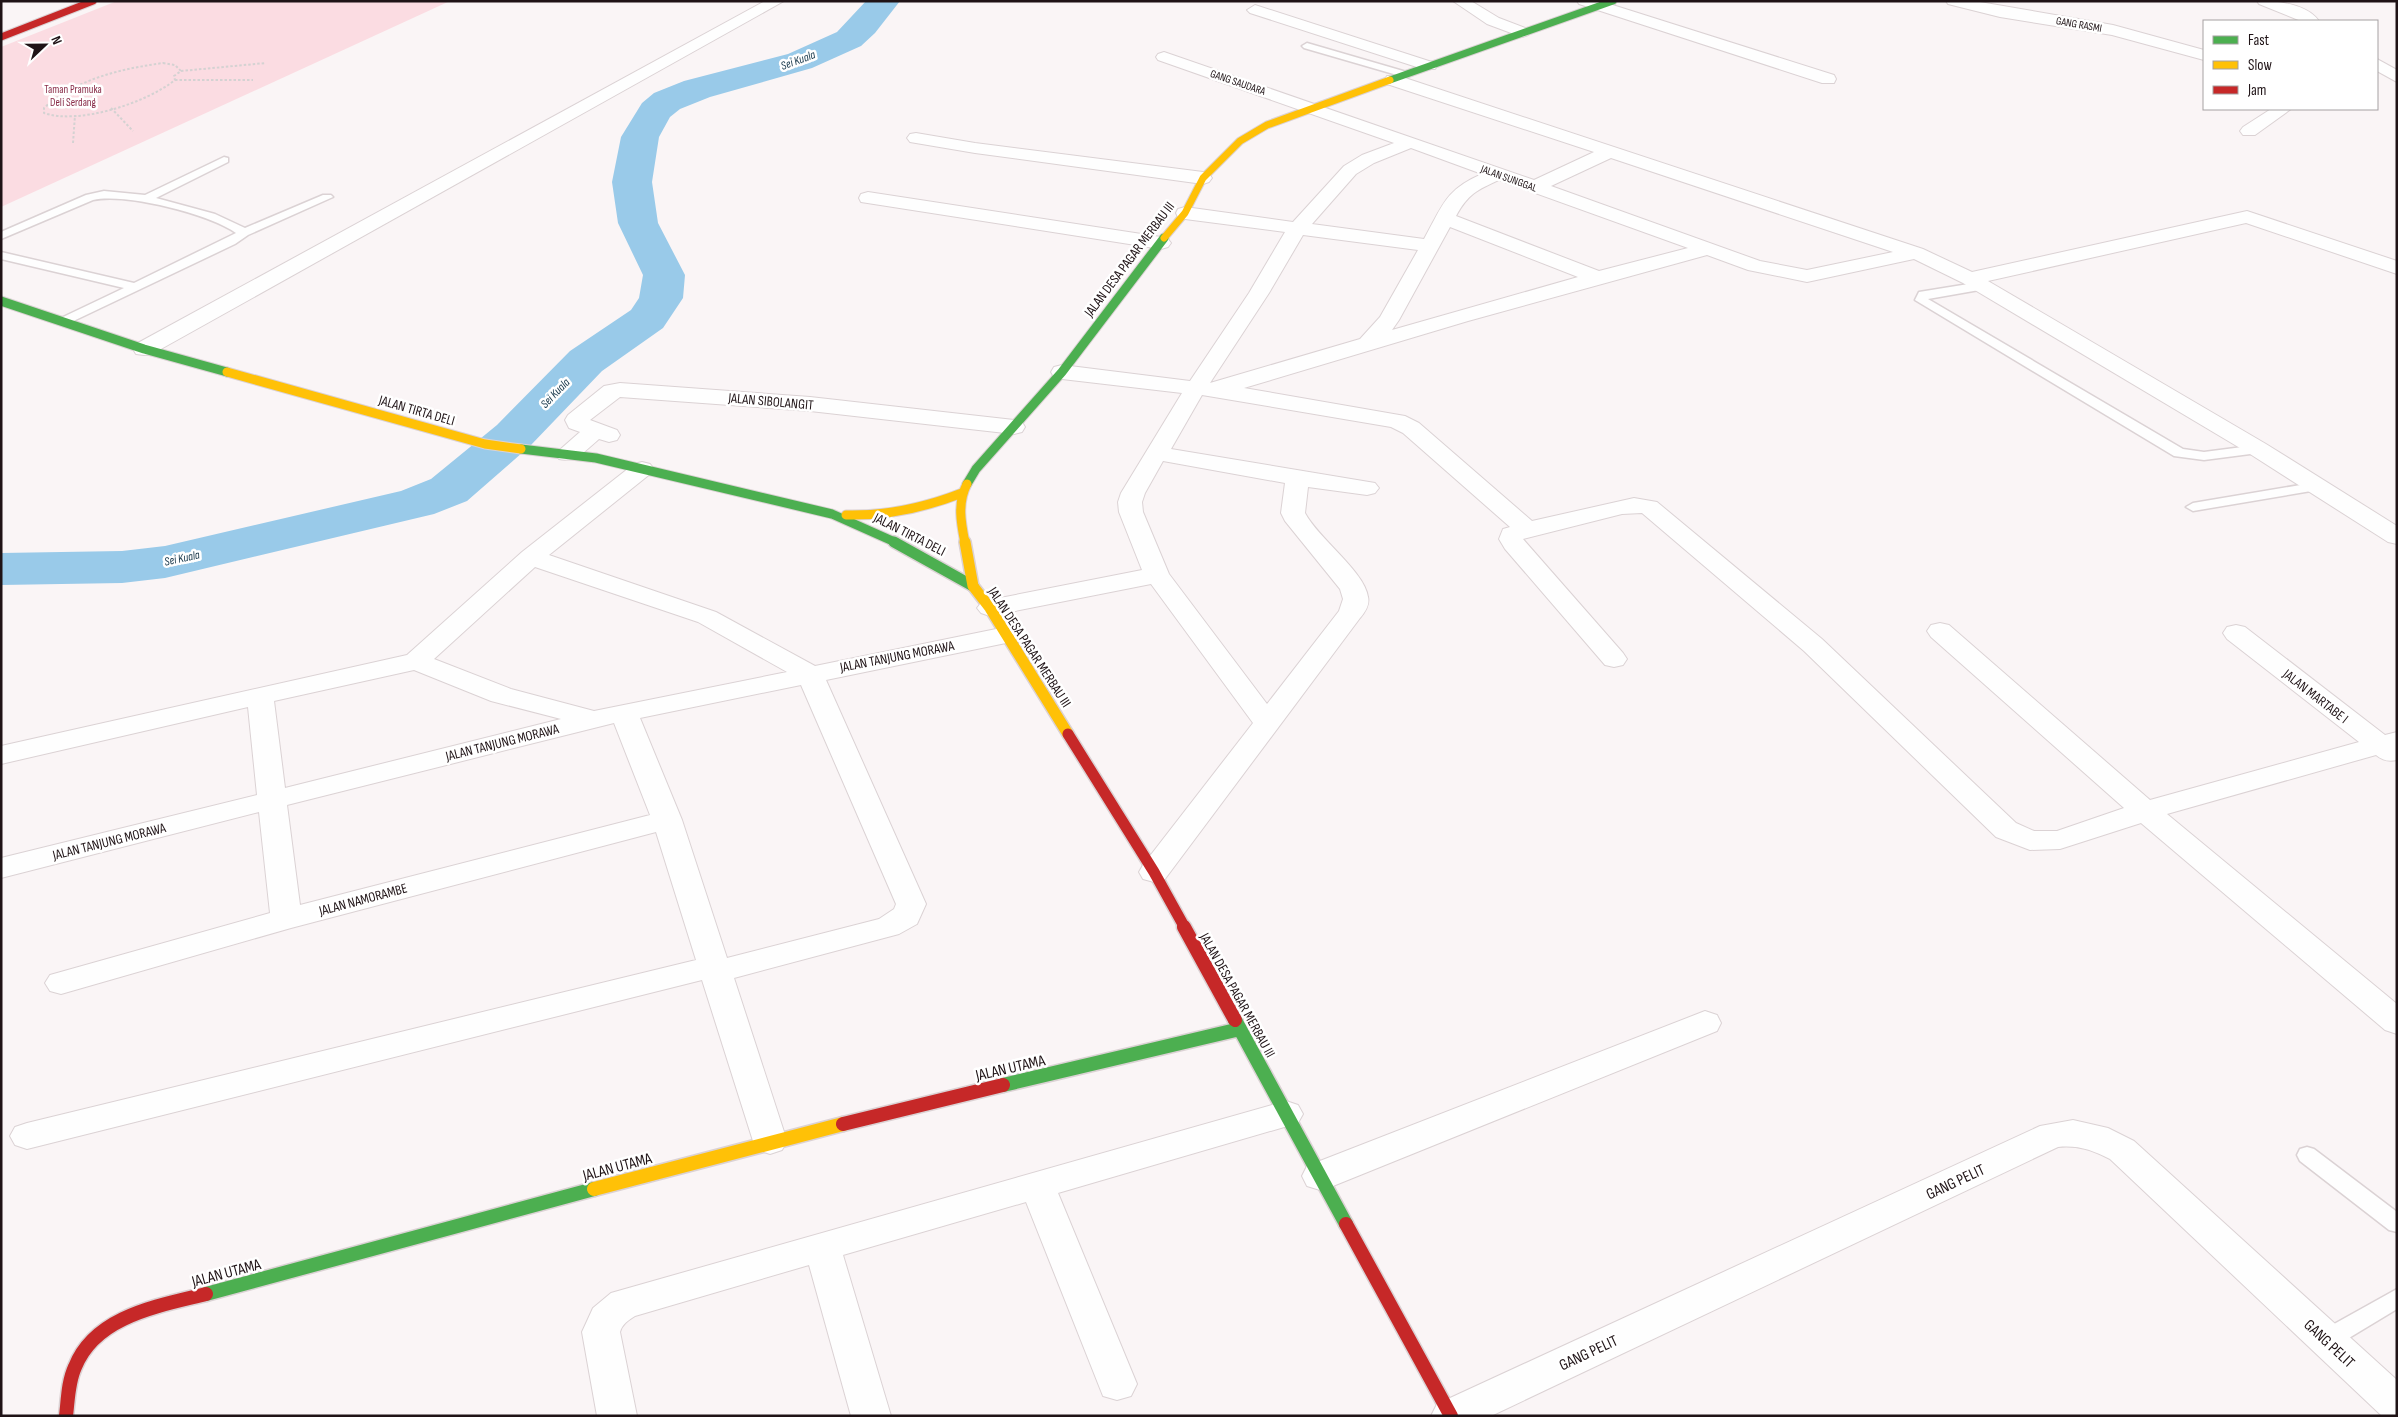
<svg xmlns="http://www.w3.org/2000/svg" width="2398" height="1417" viewBox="0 0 2398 1417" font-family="'Sofia Sans Condensed',sans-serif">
  <rect width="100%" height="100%" fill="#faf5f6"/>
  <!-- green -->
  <path fill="#fbdce2" d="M117,1H450L1,207V47Z"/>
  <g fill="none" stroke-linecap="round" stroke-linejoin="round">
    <!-- river -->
    <path fill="#99cae9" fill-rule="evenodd" d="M866,1H900L875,33L861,46L812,68L710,97L680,109L670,117L659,137L652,182L658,223L685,275L683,298L663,328L602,371L531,445L467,501L434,514L165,578L122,583L1,585V553L122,551L165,546L401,491L431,479L497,425L570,351L631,310L639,298L643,275L618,223L612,182L621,137L642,103L654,93L684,81L788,54L837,32Z"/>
    <defs>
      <path id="lane" d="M1307,43L1410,73L1412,75L1404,77L1304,48L1302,46Z
        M224,157L228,158V162L156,198L215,214L245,228L323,195H331L333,197L248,235L235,244L65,325L61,324L59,321L61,318L124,288L1,259V252L134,283L236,233C209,214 126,193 93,200L1,239V232L86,195L104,191L145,195Z
        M1981,282L1987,286L1985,289L1928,299L2183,449L2204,452L2258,445L2265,449L2258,453L2204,460L2174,456L1915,300L1919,292Z
        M2318,482L2323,483L2325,486L2323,489L2193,511L2186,507L2193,503Z
        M2307,1147L2314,1149L2397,1212V1232L2389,1230L2300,1161L2297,1155L2300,1149Z
        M2397,1289V1309L2334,1347L2326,1349L2318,1347L2315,1340L2318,1333Z"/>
      <path id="street" d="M765,1H784L152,354L144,355L136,354L133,349L136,344Z
        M1453,1H1471L1499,18L1528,29L1530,32L1528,35L1522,37L1487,24Z
        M1577,1H1600L1834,75L1836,79L1834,83H1822L1579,4Z
        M1946,1H1974L2113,25L2204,50V60L2112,35L2000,17L1948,4Z
        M2257,1C2276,1 2306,3 2319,21H2301L2259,4Z
        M1255,5L1435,63L1437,66L1435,69H1423L1250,13L1247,10Z
        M1164,52L1534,180L1594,152L1387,84L1385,80L1387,76H1399L1923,249L1972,272L2247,211L2397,261V274L2246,223L1988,281L2266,444L2397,526V544L2388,542L2250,454L1963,283L1914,259L1807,282L1748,270L1707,255L1468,321L1244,388L1405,416L1419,423L1532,521L1634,498L1657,502L1822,639L2016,823L2034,831H2057L2124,808L1931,637L1927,631L1931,625L1940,623L1949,625L2150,800L2359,742L2227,639L2223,633L2227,627L2236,625L2245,627L2385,735L2397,732V760C2388,762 2382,760 2376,755L2167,814L2397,1004V1034L2385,1030L2141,823L2060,849L2030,850L1996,837L1804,651L1642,513L1622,514L1523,539L1623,653L1627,659L1623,665L1614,667L1605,665L1505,549L1499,539L1503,529L1510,527L1403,433L1391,427L1214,397L1202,395L1171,449L1375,483L1379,488L1375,493L1367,495L1308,487L1305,513C1318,538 1365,572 1368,597C1370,605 1365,612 1360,618L1165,879L1154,882L1143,879L1139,872L1143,865L1253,723L1151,584L990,616L981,613L977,608L981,603L990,600L1142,570L1119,512L1118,502L1121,493L1182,393L1062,379L1054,377L1051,372L1054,367L1062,365L1190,381L1249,293L1285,232L1185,219L1178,217L1176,213L1178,209L1185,207L1293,222L1344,166L1362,155L1394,143L1158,60L1156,57L1158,54ZM1411,148L1482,174C1445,190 1443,205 1424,239L1312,224L1356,174L1374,163ZM1611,158L1893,252L1807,270L1760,261L1551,186ZM1499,180L1688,248L1599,271L1456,216C1468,194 1477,190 1499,180ZM1450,227L1578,277L1392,330L1399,320ZM1303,235L1418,250L1380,317L1360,339L1210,383L1269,293ZM1163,461L1285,483L1281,513L1285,521L1340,589L1343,599L1339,611L1267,704L1169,574L1143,512L1142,502L1145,493Z
        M2377,59L2397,70V82L2377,71Z
        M2271,109H2291L2255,135H2243L2240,131L2243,127Z
        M916,133L975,143L1203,172L1209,174L1212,178L1209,182L1203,184L975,153L910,142L907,138L910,134Z
        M868,192L1161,237L1168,239L1171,243L1168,247L1161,249L861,202L859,198L861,194Z
        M620,383L810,397L1014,420L1022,422L1025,427L1022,432L1014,434L810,411L620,397L590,420L617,430L620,435L617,440L609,442L599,439C586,450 576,463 559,459L555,454L580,432L569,428L565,420L568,415L604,386Z
        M642,462L650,464L654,469L650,474L549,555L716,612L815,666L1006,627L1015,629L1019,635L1015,641L1006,643L826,680L926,904L917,924L899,934L734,978L787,1141L782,1150L770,1154L758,1150L753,1141L702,980L27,1149L15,1145L10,1136L15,1127L27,1123L696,960L656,832L291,928L61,994L50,991L45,983L50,975L270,913L259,812L1,878V858L257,795L248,707L1,764V746L407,655L522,552L634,464ZM535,567L698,622L787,672L594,711L511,689L434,659ZM414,670L491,701L561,719L285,788L274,701ZM801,685L896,904L894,909L879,919L727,958L682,820L640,718ZM614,723L650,815L300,905L287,805Z
        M1705,1011L1717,1015L1721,1023L1717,1031L1333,1186L1320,1190L1307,1186L1302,1176L1307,1166Z
        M1286,1101L1298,1105L1303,1114L1298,1123L1058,1193L1137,1384L1131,1396L1117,1400L1103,1396L1026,1202L843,1255L891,1416H851L809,1265L635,1316C629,1320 622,1324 620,1332L637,1416H597L582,1332L593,1308L611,1293Z
        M2073,1120L2108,1128L2134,1141L2397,1380V1416H2382L2110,1159C2092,1150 2078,1145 2058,1147L1491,1416H1431L1437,1404L2040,1126Z"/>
      <path id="fast-far3" d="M1390,80L1613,1
        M1163,240L1164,238"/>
      <path id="fast-far2" d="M1,301L144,349L227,372
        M521,449L596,458L832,514L897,543
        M967,484L976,469L1062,372L1164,238"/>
      <path id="fast-far1" d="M894,542L973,586"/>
      <path id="fast" d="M1235,1020L1346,1224
        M1003,1085L1240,1029
        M206,1294L594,1189"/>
      <path id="slow-far3" d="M1164,238L1185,213L1203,178L1240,141L1267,125L1390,80"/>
      <path id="slow-far2" d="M227,372L485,444L521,449
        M846,515C887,516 924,508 962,493
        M965,543C961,523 957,503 967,484"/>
      <path id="slow-far1" d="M965,542L973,586L990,608L1068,734"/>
      <path id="slow" d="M594,1189L843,1124"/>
      <path id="jam-far2" d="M1,37L93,1"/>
      <path id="jam-far1" d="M1068,734L1154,872L1185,928"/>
      <path id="jam" d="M1184,927L1235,1020
        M843,1124L1003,1085
        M1346,1224L1451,1416
        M66,1416C68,1400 68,1382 75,1367C95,1316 158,1306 206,1294"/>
    </defs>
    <!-- lane casing -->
    <use href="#lane" stroke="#dbd2d4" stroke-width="3"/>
    <!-- street casing -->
    <use href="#street" stroke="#dbd2d4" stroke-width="2"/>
    <!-- fast-far3 casing -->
    <use href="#fast-far3" stroke="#dbd2d4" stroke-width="9"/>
    <!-- fast-far2 casing -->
    <use href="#fast-far2" stroke="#dbd2d4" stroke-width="11"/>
    <!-- fast-far1 casing -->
    <use href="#fast-far1" stroke="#dbd2d4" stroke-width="14"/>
    <!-- fast casing -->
    <use href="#fast" stroke="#dbd2d4" stroke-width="17"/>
    <!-- slow-far3 casing -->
    <use href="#slow-far3" stroke="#dbd2d4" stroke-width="9"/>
    <!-- slow-far2 casing -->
    <use href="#slow-far2" stroke="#dbd2d4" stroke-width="11"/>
    <!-- slow-far1 casing -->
    <use href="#slow-far1" stroke="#dbd2d4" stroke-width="14"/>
    <!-- slow casing -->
    <use href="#slow" stroke="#dbd2d4" stroke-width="17"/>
    <!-- jam-far2 casing -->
    <use href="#jam-far2" stroke="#dbd2d4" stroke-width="9"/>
    <!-- jam-far1 casing -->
    <use href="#jam-far1" stroke="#dbd2d4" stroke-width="14"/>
    <!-- jam casing -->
    <use href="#jam" stroke="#dbd2d4" stroke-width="17"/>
    <!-- path -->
    <path stroke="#d4d2d2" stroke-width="2" stroke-dasharray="2.5 2" stroke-linecap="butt" d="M163,63L175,65L181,71L174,76L175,80C146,103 79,125 44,113V108C77,79 120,69 163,63Z
      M181,71L266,63
      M175,80H253
      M111,108L133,131
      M73,143L75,115"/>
    <!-- lane -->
    <use href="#lane" fill="#fefefe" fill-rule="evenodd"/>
    <!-- street -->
    <use href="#street" fill="#fefefe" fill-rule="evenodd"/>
    <!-- fast-far3 -->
    <use href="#fast-far3" stroke="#4caf50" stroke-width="7"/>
    <!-- fast-far2 -->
    <use href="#fast-far2" stroke="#4caf50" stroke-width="9"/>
    <!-- fast-far1 -->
    <use href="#fast-far1" stroke="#4caf50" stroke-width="11"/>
    <!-- fast -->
    <use href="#fast" stroke="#4caf50" stroke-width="14"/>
    <!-- slow-far3 -->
    <use href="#slow-far3" stroke="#ffc107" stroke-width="7"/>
    <!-- slow-far2 -->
    <use href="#slow-far2" stroke="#ffc107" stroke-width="9"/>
    <!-- slow-far1 -->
    <use href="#slow-far1" stroke="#ffc107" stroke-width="11"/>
    <!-- slow -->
    <use href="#slow" stroke="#ffc107" stroke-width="14"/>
    <!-- jam-far2 -->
    <use href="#jam-far2" stroke="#c62828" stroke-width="7"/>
    <!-- jam-far1 -->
    <use href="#jam-far1" stroke="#c62828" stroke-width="11"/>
    <!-- jam -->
    <use href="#jam" stroke="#c62828" stroke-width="14"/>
  </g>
  <g text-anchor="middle" stroke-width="5" stroke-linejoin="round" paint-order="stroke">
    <!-- far-street labels -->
    <g font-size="11" fill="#1f1316" stroke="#fff">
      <text transform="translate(2079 24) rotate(10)" y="4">GANG RASMI</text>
      <text transform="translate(1238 82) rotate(19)" y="4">GANG SAUDARA</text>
      <text transform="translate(1509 178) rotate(20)" y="4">JALAN SUNGGAL</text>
    </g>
    <!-- far-park labels -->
    <g font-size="11" fill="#892d49" stroke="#fff">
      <text x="73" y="93">Taman Pramuka<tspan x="73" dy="13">Deli Serdang</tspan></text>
    </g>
    <!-- far-water labels -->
    <g font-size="12" font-style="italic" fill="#143447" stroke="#fff">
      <text transform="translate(798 60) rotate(-20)" y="4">Sei Kuala</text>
      <text transform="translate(555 393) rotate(-46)" y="4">Sei Kuala</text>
      <text transform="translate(182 558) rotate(-12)" y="4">Sei Kuala</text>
    </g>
    <!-- street labels -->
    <g font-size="14" fill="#1f1316" stroke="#fff">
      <text transform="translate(1129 259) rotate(-53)" y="5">JALAN DESA PAGAR MERBAU III</text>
      <text transform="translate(771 401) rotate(5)" y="5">JALAN SIBOLANGIT</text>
      <text transform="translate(417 410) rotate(16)" y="5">JALAN TIRTA DELI</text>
      <text transform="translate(910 534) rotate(27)" y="5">JALAN TIRTA DELI</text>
      <text transform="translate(1030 647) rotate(57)" y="5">JALAN DESA PAGAR MERBAU III</text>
      <text transform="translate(897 656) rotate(-11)" y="5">JALAN TANJUNG MORAWA</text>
      <text transform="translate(2316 696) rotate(38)" y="5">JALAN MARTABE I</text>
      <text transform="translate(502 742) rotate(-14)" y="5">JALAN TANJUNG MORAWA</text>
      <text transform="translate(109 841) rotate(-14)" y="5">JALAN TANJUNG MORAWA</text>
      <text transform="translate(363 899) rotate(-15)" y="5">JALAN NAMORAMBE</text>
      <text transform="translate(1238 995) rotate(61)" y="5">JALAN DESA PAGAR MERBAU III</text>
    </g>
    <!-- near-street labels -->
    <g font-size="16" fill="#1f1316" stroke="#fff">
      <text transform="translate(1010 1067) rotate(-13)" y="6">JALAN UTAMA</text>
      <text transform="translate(617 1166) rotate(-15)" y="6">JALAN UTAMA</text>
      <text transform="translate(1955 1181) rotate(-25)" y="6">GANG PELIT</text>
      <text transform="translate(226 1272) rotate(-15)" y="6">JALAN UTAMA</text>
      <text transform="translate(2330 1343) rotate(43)" y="6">GANG PELIT</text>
      <text transform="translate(1588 1352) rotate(-25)" y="6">GANG PELIT</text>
    </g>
  </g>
  <!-- border -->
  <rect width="2398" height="1417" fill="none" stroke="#1f1316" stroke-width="5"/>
  <!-- legend -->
  <rect x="2203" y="20" width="175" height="90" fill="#ffffff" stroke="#a5a1a2"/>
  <rect x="2213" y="36" width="25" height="8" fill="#4caf50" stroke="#a5a1a2"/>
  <text x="2248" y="45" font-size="15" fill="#1f1316">Fast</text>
  <rect x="2213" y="61" width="25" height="8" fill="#ffc107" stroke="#a5a1a2"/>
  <text x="2248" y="70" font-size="15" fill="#1f1316">Slow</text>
  <rect x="2213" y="86" width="25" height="8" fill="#c62828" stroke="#a5a1a2"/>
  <text x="2248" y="95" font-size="15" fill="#1f1316">Jam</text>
  <!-- north arrow -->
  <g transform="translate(45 45) rotate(68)" stroke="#ffffff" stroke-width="4" paint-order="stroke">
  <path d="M0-4L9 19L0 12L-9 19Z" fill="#1f1316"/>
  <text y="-8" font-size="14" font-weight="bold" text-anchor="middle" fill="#1f1316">N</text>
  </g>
</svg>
